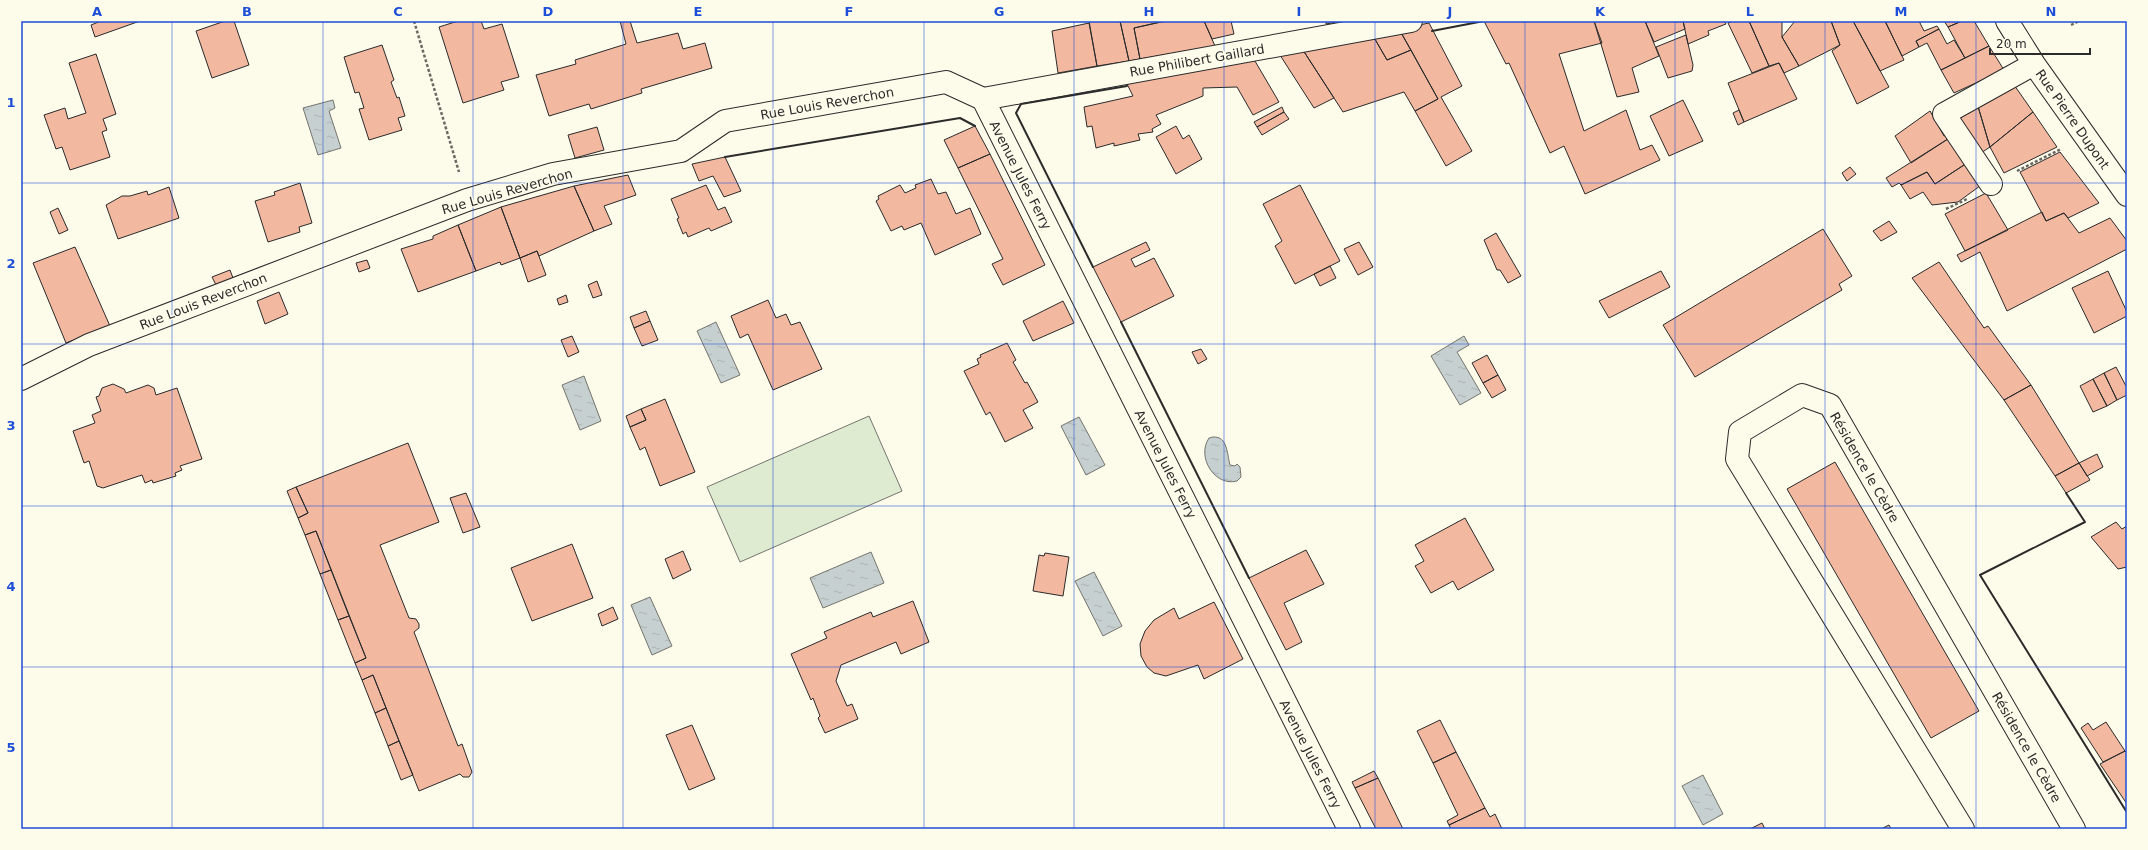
<svg xmlns="http://www.w3.org/2000/svg" width="2148" height="850" viewBox="0 0 2148 850" font-family="'DejaVu Sans',sans-serif">
  <defs>
    <pattern id="water-ripples" width="26" height="14" patternUnits="userSpaceOnUse"><rect width="26" height="14" fill="#c7d0d0"/><path d="M2 4q2-2 4 0t4 0M15 11q2-2 4 0t4 0" fill="none" stroke="#abb3b3"/></pattern>
  </defs>
  <rect width="100%" height="100%" fill="#fdfbea"/>
  <!-- park -->
  <path fill="#deebd1" stroke="#74746e" d="M869,416L902,491L740,562L707,487Z"/>
  <!-- water -->
  <path fill="url(#water-ripples)" stroke="#74746e" d="M333,100L335,108L329,111L341,148L318,155L303,108Z
    M716,322L740,375L721,383L697,331Z
    M1464,336L1469,345L1457,352L1481,393L1460,405L1431,356Z
    M584,376L601,421L580,430L562,385Z
    M1079,417L1105,465L1086,475L1061,426Z
    M1213,437C1228,436 1227,455 1230,465L1235,466L1237,464L1240,467L1241,477L1237,481C1215,487 1196,457 1209,438Z
    M871,552L884,583L823,608L810,578Z
    M1094,572L1122,626L1103,636L1075,581Z
    M650,597L672,646L652,655L631,605Z
    M1703,775L1723,814L1703,825L1682,786Z"/>
  <!-- building -->
  <path fill="#f2b8a0" stroke="#2b2b2b" d="M101,21H140L95,37L91,25Z
    M225,21H234L249,65L212,78L196,31Z
    M458,21H481L484,29L502,24L519,77L501,82L504,90L463,103L439,27Z
    M620,21H630L637,43L678,33L683,49L705,43L712,68L641,89L642,93L591,109L589,104L549,116L536,75L576,64L575,60L626,44Z
    M1089,21H1120L1129,61L1097,66Z
    M1120,21H1159L1160,22L1134,28L1140,59L1129,61Z
    M1166,21H1204L1215,46L1140,59L1134,28Z
    M1204,21H1231L1234,34L1212,39Z
    M1326,21H1342L1326,24Z
    M1484,21H1594L1602,43L1559,54L1584,131L1626,110L1640,150L1652,145L1660,160L1585,194L1564,146L1550,153L1509,63L1506,64Z
    M1594,21H1645L1659,56L1632,68L1639,92L1617,97Z
    M1645,21H1683L1685,29L1654,42Z
    M1683,21H1724L1726,24L1708,31L1709,35L1688,44Z
    M1733,21H1749L1769,66L1752,73L1728,23Z
    M1749,21H1782V37L1799,66L1784,73L1779,63L1769,66Z
    M1795,21H1831L1840,45L1799,66L1782,37Z
    M1831,21H1853L1889,87L1857,104L1832,51L1840,45Z
    M1853,21H1885L1904,60L1880,71Z
    M1885,21H1919L1924,31L1937,26L1939,29L1916,41L1919,47L1902,56Z
    M1944,21H1962L1948,27Z
    M1962,21H1974L1989,46L1965,58L1948,27Z
    M1089,23L1097,66L1058,73L1052,31Z
    M1429,23L1462,86L1441,97L1472,151L1446,166L1415,111L1438,99L1399,29Z
    M1399,29L1411,50L1387,60L1372,34Z
    M1939,29L1947,44L1954,40L1965,58L1941,70L1927,43L1919,47L1916,41Z
    M1372,34L1387,60L1411,50L1438,99L1415,111L1404,92L1343,112L1301,47Z
    M1686,35L1693,65L1692,71L1668,78L1656,47Z
    M382,45L394,80L391,82L397,98L399,97L405,116L398,118L402,130L369,140L359,109L364,108L359,92L355,93L344,57Z
    M1989,46L2004,70L1954,93L1941,70Z
    M1301,47L1334,98L1314,108L1278,52Z
    M96,54L116,114L103,119L107,130L102,132L110,157L70,170L62,147L56,149L44,115L65,108L68,119L86,113L69,63Z
    M1252,56L1279,102L1253,115L1237,87L1203,88V96L1156,115L1161,124L1152,129L1153,132L1138,134L1140,140L1114,146V143L1096,148L1092,126L1087,127L1084,107L1133,96L1125,80Z
    M1779,63L1797,99L1744,122L1728,83Z
    M2012,82L2033,112L1990,147L1977,103Z
    M1683,100L1703,141L1669,156L1650,116Z
    M1977,103L1990,147L1975,157L1952,117Z
    M1282,107L1284,112L1257,127L1254,122Z
    M1739,110L1744,122L1738,125L1733,113Z
    M1930,111L1944,136L1949,134L1951,137L1911,163L1895,136Z
    M1284,112L1289,119L1262,135L1257,127Z
    M2033,112L2057,147L2004,173L1990,147Z
    M975,126L990,154L958,168L944,140Z
    M1176,126L1183,139L1189,135L1202,159L1176,174L1156,137Z
    M597,127L604,150L575,158L568,135Z
    M1951,137L1967,163L1935,184L1927,172L1901,185L1899,183L1892,187L1886,178Z
    M2060,152L2099,203L2068,218L2064,213L2046,221L2020,172Z
    M990,154L1045,265L1003,285L992,264L1003,259L958,168Z
    M725,157L741,191L724,197L713,176L699,181L692,164Z
    M1967,163L1984,183L1958,202L1932,205L1923,192L1910,199L1901,185L1927,172L1935,184Z
    M1850,167L1856,174L1847,181L1842,173Z
    M628,175L636,195L604,206L612,224L594,231L574,186Z
    M931,179L938,194L946,192L956,214L970,208L981,234L935,255L921,223L904,230L902,226L891,231L876,201L879,199L878,196L900,185L905,193L916,188L915,185Z
    M300,183L312,223L299,227L300,232L268,242L255,201L275,195L274,192Z
    M706,185L718,210L725,207L732,222L711,231L709,228L688,237L686,232L683,234L677,219L679,218L671,199Z
    M1300,185L1340,261L1295,284L1275,246L1282,241L1263,204Z
    M574,186L594,231L539,256L537,251L520,258L501,207Z
    M169,187L179,218L118,239L106,205L122,196H130L147,191L148,195Z
    M1986,193L2008,230L1965,251L1945,214Z
    M501,207L520,258L501,265L500,262L476,271L458,225Z
    M58,208L68,230L59,234L50,212Z
    M2042,212L2046,221L2064,213L2079,233L2110,218L2127,241V249L2007,311L1980,252L1961,262L1957,255Z
    M1889,221L1897,232L1881,241L1873,231Z
    M458,225L476,271L418,292L401,249L433,239V236Z
    M1823,229L1852,276L1839,284L1842,290L1695,377L1663,325Z
    M1496,233L1521,276L1508,283L1500,270H1497L1484,240Z
    M1146,242L1150,250L1131,259L1135,267L1154,258L1174,296L1121,322L1093,267Z
    M1359,242L1373,267L1358,275L1344,249Z
    M75,247L110,326L66,343L33,263Z
    M537,251L546,275L528,282L520,258Z
    M367,260L370,268L359,272L356,263Z
    M1939,262L1984,328L1988,326L2031,385L2004,400L1912,278Z
    M1330,266L1336,278L1320,286L1314,274Z
    M230,270L233,278L216,285L212,277Z
    M1661,271L1670,287L1609,318L1599,301Z
    M2108,271L2127,312V316L2094,333L2072,288Z
    M597,281L602,295L593,298L588,285Z
    M279,292L288,314L265,324L257,301Z
    M566,295L568,302L559,305L557,299Z
    M768,300L776,318L786,314L791,325L800,322L822,369L773,390L748,334L740,338L731,316Z
    M1063,301L1074,323L1033,341L1023,321Z
    M646,311L650,321L634,328L630,317Z
    M650,321L658,340L642,346L634,328Z
    M572,336L579,352L568,357L561,340Z
    M1007,343L1016,360L1013,362L1025,383L1027,382L1038,402L1023,410L1033,428L1005,442L990,412L986,415L964,371L979,364L977,359L981,357L980,355Z
    M1201,349L1207,359L1198,364L1192,352Z
    M1487,355L1498,375L1483,383L1472,363Z
    M2116,367L2127,388V395L2117,400L2104,373Z
    M2104,373L2117,400L2107,406L2093,379Z
    M1498,375L1506,390L1492,398L1483,383Z
    M2093,379L2107,406L2093,412L2080,386Z
    M113,384L124,389L126,393L148,385L154,388L156,395L177,388L202,459L180,466L182,470L175,473L176,476L153,483L152,480L145,483L142,475L103,488L97,486L89,461L84,463L73,431L95,423L92,415L101,411L96,397L99,396L102,388Z
    M2031,385L2079,463L2055,476L2004,400Z
    M665,399L695,472L660,486L645,447L640,450L630,427L646,420L641,409Z
    M641,409L646,420L630,427L626,416Z
    M408,443L439,522L380,545L409,618L416,619L419,624V628L414,632L458,746L462,744L472,772L469,777H463L460,774L419,791L373,675L362,680L355,663L366,658L316,531L305,535L298,518L308,513L296,487Z
    M2097,454L2103,467L2087,476L2079,463Z
    M1835,462L1979,711L1931,738L1787,489Z
    M2079,463L2090,480L2066,493L2055,476Z
    M296,487L308,513L298,518L287,491Z
    M466,493L480,527L463,533L450,498Z
    M1465,518L1494,570L1458,590L1453,581L1431,593L1415,566L1424,561L1415,545Z
    M2116,522L2122,529L2127,526V567L2118,569L2091,537Z
    M316,531L331,570L320,574L305,535Z
    M572,544L593,598L532,621L511,568Z
    M1306,550L1324,584L1284,603L1302,642L1286,650L1249,578Z
    M683,551L691,570L673,579L665,559Z
    M1045,553L1069,557L1063,596L1033,591L1039,555L1044,556Z
    M331,570L349,616L338,620L320,574Z
    M913,601L929,642L901,654L896,642L841,665L836,681L847,706L852,704L858,719L825,733L818,718L820,716L813,698L811,700L791,654L827,638L824,632L871,612L873,617Z
    M1214,602L1243,659L1204,679L1198,665L1166,676L1154,673L1147,667L1141,656L1140,644L1145,631L1154,620L1174,608L1179,619Z
    M613,607L618,619L602,626L598,614Z
    M349,616L366,658L355,663L338,620Z
    M373,675L386,708L375,713L362,680Z
    M386,708L399,741L388,746L375,713Z
    M1440,720L1456,752L1433,763L1417,731Z
    M2106,722L2125,751L2103,762L2081,728L2088,723L2093,730Z
    M692,725L715,779L689,790L666,735Z
    M399,741L413,775L401,780L388,746Z
    M2125,751L2127,753V804L2100,764Z
    M1456,752L1485,808L1449,825L1447,821L1458,815L1433,763Z
    M1374,771L1378,778L1355,788L1352,782Z
    M1378,778L1403,829H1376L1355,788Z
    M1485,808L1490,817L1495,814L1502,829H1451L1449,825Z
    M1762,823L1765,829H1750Z
    M1889,825L1891,829H1881Z"/>
  <g fill="none" stroke-linecap="round" stroke-linejoin="round">
    <defs>
      <path id="minor" d="M2007,21L2034,64L2127,195
        M983,99L1349,829
        M983,99L1411,21
        M1991,184L1944,114L2034,64
        M21,379L89,345L467,200L553,174L681,151L725,121L946,82L983,99
        M1963,829L1737,459L1740,432L1802,395L1830,405L2074,829"/>
    </defs>
    <!-- minor casing -->
    <use href="#minor" stroke="#2b2b2b" stroke-width="24"/>
    <!-- path -->
    <path stroke="#6a6964" stroke-width="2.5" stroke-dasharray="3 2" stroke-linecap="butt" d="M414,21L459,172
      M2071,25L2077,22L2076,21
      M2017,171L2061,149
      M1946,209L1967,199"/>
    <!-- minor -->
    <use href="#minor" stroke="#fdfbea" stroke-width="22"/>
    <!-- wall -->
    <path stroke="#2b2b2b" stroke-width="2" d="M1432,31L1484,21
      M725,157L960,118L975,126
      M1093,267L1016,113L1021,104L1127,86
      M1121,322L1249,578
      M2066,493L2085,522L1980,575L2126,811"/>
  </g>
  <!-- grid -->
  <path fill="none" stroke="#1d4ed8" stroke-width="1" stroke-opacity="0.55" d="M172,21V829M323,21V829M473,21V829M623,21V829M773,21V829M924,21V829M1074,21V829M1224,21V829M1375,21V829M1525,21V829M1675,21V829M1825,21V829M1976,21V829M21,183H2127M21,344H2127M21,506H2127M21,667H2127"/>
  <g text-anchor="middle" stroke-width="3" stroke-linejoin="round" paint-order="stroke">
    <!-- street labels -->
    <g font-size="13" fill="#2b2b2b" stroke="#fdfbea">
      <text transform="translate(1197 60) rotate(-10)" y="5">Rue Philibert Gaillard</text>
      <text transform="translate(827 103) rotate(-10)" y="5">Rue Louis Reverchon</text>
      <text transform="translate(2073 119) rotate(55)" y="5">Rue Pierre Dupont</text>
      <text transform="translate(1021 175) rotate(63)" y="5">Avenue Jules Ferry</text>
      <text transform="translate(507 191) rotate(-16)" y="5">Rue Louis Reverchon</text>
      <text transform="translate(203 301) rotate(-21)" y="5">Rue Louis Reverchon</text>
      <text transform="translate(1166 464) rotate(63)" y="5">Avenue Jules Ferry</text>
      <text transform="translate(1865 467) rotate(60)" y="5">Résidence le Cèdre</text>
      <text transform="translate(2027 747) rotate(60)" y="5">Résidence le Cèdre</text>
      <text transform="translate(1311 754) rotate(63)" y="5">Avenue Jules Ferry</text>
    </g>
  </g>
  <!-- border -->
  <rect width="2148" height="850" fill="none" stroke="#fdfbea" stroke-width="44"/>
  <!-- scale -->
  <path d="M1990 48v6h100v-6" fill="none" stroke="#2b2b2b" stroke-width="2"/>
  <text x="1996" y="48" font-size="12" fill="#2b2b2b" stroke="#fdfbea" stroke-width="3" paint-order="stroke">20 m</text>
  <rect x="22" y="22" width="2104" height="806" fill="none" stroke="#1d4ed8" stroke-width="1.5"/>
  <g font-size="13" text-anchor="middle" font-weight="bold" fill="#1d4ed8">
    <text x="97" y="16">A</text>
    <text x="247" y="16">B</text>
    <text x="398" y="16">C</text>
    <text x="548" y="16">D</text>
    <text x="698" y="16">E</text>
    <text x="849" y="16">F</text>
    <text x="999" y="16">G</text>
    <text x="1149" y="16">H</text>
    <text x="1299" y="16">I</text>
    <text x="1450" y="16">J</text>
    <text x="1600" y="16">K</text>
    <text x="1750" y="16">L</text>
    <text x="1901" y="16">M</text>
    <text x="2051" y="16">N</text>
    <text x="11" y="107">1</text>
    <text x="11" y="268">2</text>
    <text x="11" y="430">3</text>
    <text x="11" y="591">4</text>
    <text x="11" y="752">5</text>
  </g>
</svg>
